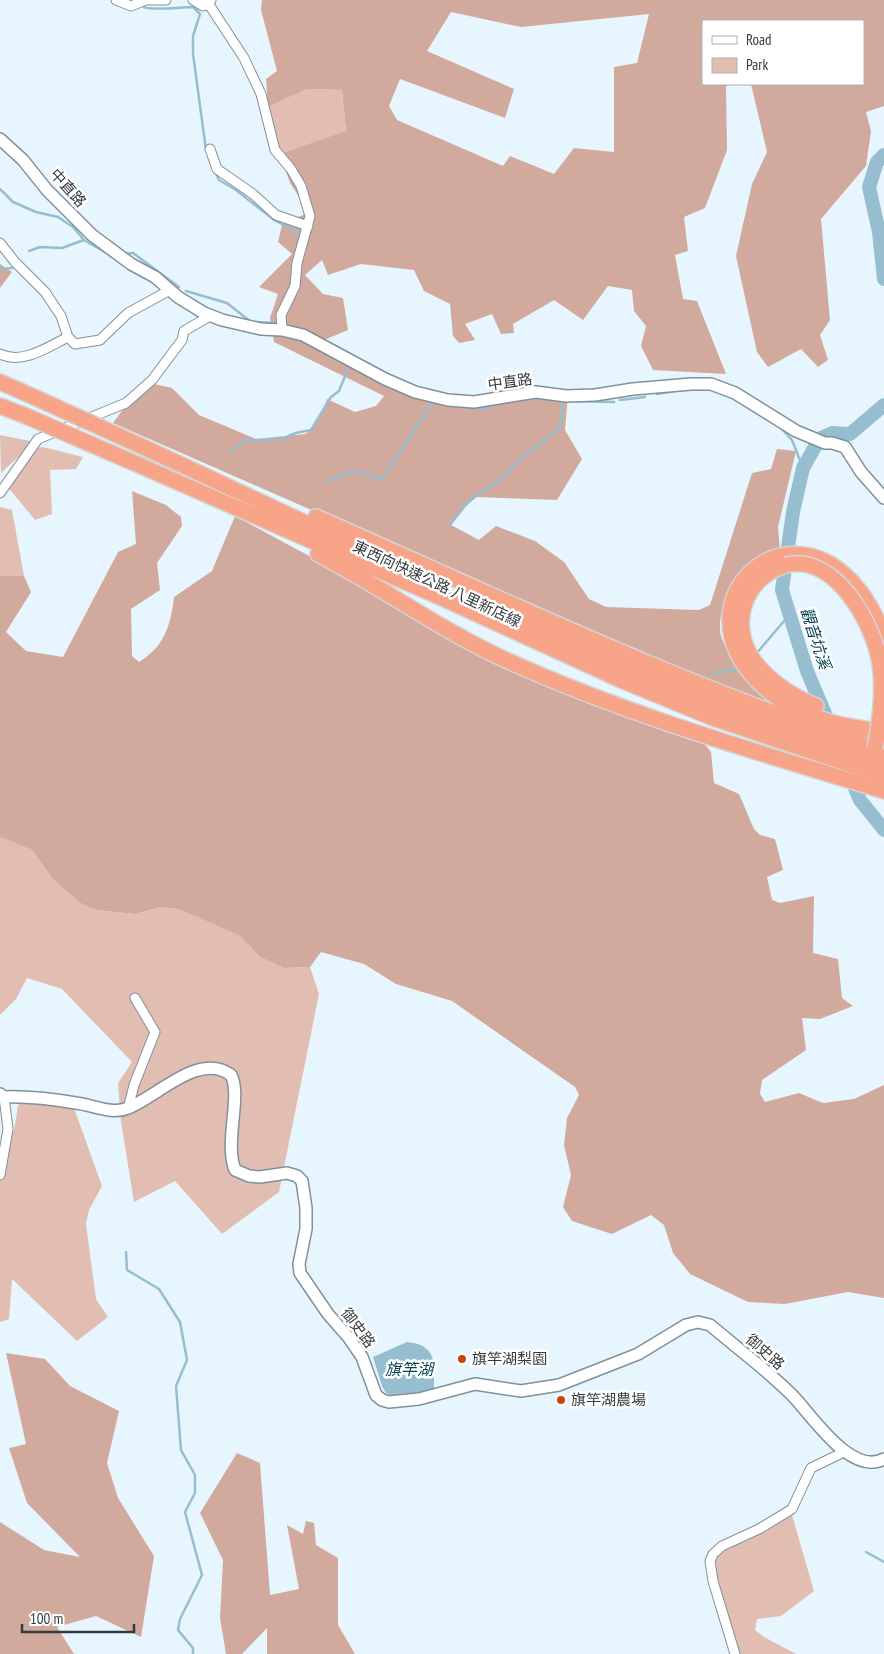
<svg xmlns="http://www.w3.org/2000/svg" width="884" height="1654" viewBox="0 0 884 1654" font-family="'PT Sans Narrow','Noto Sans TC',sans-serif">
  <rect width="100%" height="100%" fill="#e7f6fe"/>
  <!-- green -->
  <path fill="#e2beb2" d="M307,89L342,90L346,132L280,154L268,107Z
    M0,435L30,441V446L1,473Z
    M43,447L83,457L76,469L50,470L52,514L35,520L7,486L33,449Z
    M0,507L12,510L24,576H0Z
    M0,837L32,850L53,879L80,903L96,910L135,914L160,907L178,909L240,936L260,957L284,968L310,967L319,994L279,1192L222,1234L175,1181L134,1202L121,1122L118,1083L132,1062L62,989L27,978L16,999L0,1015Z
    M27,1101L74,1108L102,1186L89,1210L86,1224L96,1299L108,1317L77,1341L12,1279L9,1319L0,1322V1143L14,1131L18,1105Z
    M792,1515L814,1591L781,1616L757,1619L755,1630L764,1637L796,1654H731L711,1573L708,1551Z"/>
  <!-- forest -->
  <path fill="#d1aa9d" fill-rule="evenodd" d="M262,0H884V106L866,112L871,131L866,166L821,219L830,320L820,335L828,360L818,367L801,349L768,367L757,352L736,256L752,184L767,152L751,84H863V21H703V84H733L726,86L727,150L705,208L684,217L688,251L675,255L683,299L697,301L726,374L653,370L641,346L646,326L634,311L632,290L608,286L583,320L554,300L513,324L514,333L501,334L492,314L465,324L475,340L459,343L453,336L450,304L424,291L414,270L361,264L328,275L322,260L305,275L323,294L343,298L348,330L324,340L378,373L440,396L479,400L568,395L565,430L582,459L557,500L474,497L451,525L479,540L496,526L535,541L564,562L589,599L606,607L699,610L710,605L752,473L771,469L777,449L796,451L778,527L780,550C747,562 739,564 726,598C722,610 717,626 722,639C732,666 765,692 785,710L783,717L113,423L134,394L154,384L172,388L199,415L256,439L306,434L321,416L327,399L355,412L376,406L384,396L274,342L270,318L278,294L259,287L292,254L278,242L282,225L309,212L290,183L280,154L346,131L342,90L307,89L268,107L266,79L277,71L261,10ZM451,12L521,27L649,14L637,63L614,67V152L574,148L554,174L510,156L503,166L397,120L389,106L400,79L505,118L514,89L427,51Z
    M0,264L12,272L0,288Z
    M132,491L166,505L181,517L182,526L157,563L160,590L131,609L132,656L139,662C164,647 171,625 174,597L212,571L235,516L556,689L699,737L711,752L714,783L739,794L754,829L760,835L775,839L783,870L767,877L772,900L780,903L814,896L813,953L838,959L842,998L853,1006L820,1019L802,1018L806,1050L762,1080L760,1094L765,1102L799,1093L823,1103L854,1099L884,1085V1298L848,1292L785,1304L748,1302L690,1274L673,1253L664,1225L651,1215L612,1234L572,1221L563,1207L571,1175L564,1145L567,1118L579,1095L575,1087L452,1001L396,984L364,964L321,952L310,967L284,968L260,957L240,936L178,909L160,907L135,914L96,910L80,903L53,879L32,850L0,837V576H24L31,592L6,632L26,651L63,657L118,552L136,544Z
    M6,1353L45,1359L70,1386L119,1411L107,1463L118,1498L154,1556L141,1637L96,1616L57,1627L74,1654H0V1522L44,1550L80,1557L27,1503L9,1448L26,1444Z
    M237,1453L260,1463L270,1595L299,1589L287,1525L303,1534L306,1521L314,1523L316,1545L338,1558V1625L355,1654H267V1628L242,1654H226L220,1618L223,1560L200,1513Z"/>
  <!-- water -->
  <path fill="#96bed0" d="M407,1342C438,1345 434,1364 434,1389L427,1393L392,1396L386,1393L382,1386L373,1357Z"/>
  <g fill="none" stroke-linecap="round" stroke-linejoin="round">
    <!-- stream -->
    <path stroke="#96bed0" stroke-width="2.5" d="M144,7C150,11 182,7 193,7L200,14L193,36V54L206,150
      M208,156L219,180L236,190L274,220L301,234
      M0,189L13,202L36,212L58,217L73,227L84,240L108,254
      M29,251L40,247L62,248L84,240
      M125,254L133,253L179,287
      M0,269L12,268
      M186,291L227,303L251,322
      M256,322L276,323
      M277,336H286
      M291,338L311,345
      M657,394L675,391
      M532,398L547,399
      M620,400L645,397
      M575,401L614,402
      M456,406L482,409L507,402
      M779,426L792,440L803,468
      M232,451L246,440H279L296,433L311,430L331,397L339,391L350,364
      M328,481L355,471L382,479L433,401
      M450,525L463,507L477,495L497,482L523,457L560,428L563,400
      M756,654L790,614
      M712,673L742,669
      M126,1252L127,1270L159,1289L180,1322L187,1360L176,1386L181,1450L195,1475V1493L185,1512L202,1575L180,1619L178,1630L193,1648V1654
      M866,1552L884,1562"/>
    <!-- river -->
    <path stroke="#96bed0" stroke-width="14" d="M884,155L877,162L869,187L879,232L884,279
      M821,438L832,433L850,434L884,405
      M816,445L803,468L793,512L782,590L807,671L831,728
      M849,774L860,800L884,830"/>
    <defs>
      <path id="minor" d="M116,0L131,6L146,0H166
        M193,0L203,6L209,4L211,0
        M206,0L244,58L261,94L275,150L291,169L301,186L310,216L297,263L295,286L281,315L282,330
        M210,149L217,169L253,194L276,215L308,226
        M0,243L15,262L45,292L61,316L68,337L75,344L100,340L128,313L170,290
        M0,354C22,365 48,347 68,337
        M0,493L38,439L126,403L152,380L182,340L184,331L210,316L215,317
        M128,1109L134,1085L155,1032L135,998
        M0,1175L8,1129L4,1097
        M735,1654L713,1581L710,1561L713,1554L722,1546L759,1529L792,1509L811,1468L846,1451"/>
      <path id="tertiary" d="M0,139L23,160L47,190L92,235L131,264L155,277L178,297L204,313L222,320L261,329L282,330L303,335L385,379L415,392L448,400L474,402L536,392L566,396L595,395L633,389L691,384H711L735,393L796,431L825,443H832L845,447L861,472L884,498
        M0,1094L4,1097C28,1096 52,1099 76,1103C93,1105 112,1115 128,1108C157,1097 199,1051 231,1075C242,1096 224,1142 235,1170L249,1176L260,1177L287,1173L297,1176L302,1181L306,1208V1229L299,1264L300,1273L328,1314L349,1338L362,1357L376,1395L382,1400L389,1402L419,1399L475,1384L521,1391L559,1385L638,1354L686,1325L698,1322L710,1325C737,1348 767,1370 792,1395C811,1414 851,1477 884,1459"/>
      <path id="trunk" d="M0,382L34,397
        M0,406L26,416
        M139,445L425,579
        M132,462L442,598L621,680L713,718L884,776
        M316,517C504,600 689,689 884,751
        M318,554C382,587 440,630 506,660C627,715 757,752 884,791
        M786,565C744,577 728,625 754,661C769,681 793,697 816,706
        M478,603L626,670L717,707L884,764
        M884,636C818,468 660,596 765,688C797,716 842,728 884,731"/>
    </defs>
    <!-- minor casing -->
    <use href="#minor" stroke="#809199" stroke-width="11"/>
    <!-- tertiary casing -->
    <use href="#tertiary" stroke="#809199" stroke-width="14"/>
    <!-- trunk casing -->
    <use href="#trunk" stroke="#d2d4d5" stroke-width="18"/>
    <!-- minor -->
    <use href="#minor" stroke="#fff" stroke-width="9"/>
    <!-- tertiary -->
    <use href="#tertiary" stroke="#fff" stroke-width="11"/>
    <!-- trunk -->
    <use href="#trunk" stroke="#f8a488" stroke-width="15"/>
    <defs>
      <path id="trunk-bridge" d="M34,397L139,445
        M26,416L132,462
        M786,565C835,553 874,624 880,664C884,693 880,721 875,748"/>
    </defs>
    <!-- trunk-bridge casing -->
    <use href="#trunk-bridge" stroke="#d2d4d5" stroke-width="18" stroke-linecap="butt"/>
    <!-- trunk-bridge -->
    <use href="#trunk-bridge" stroke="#f8a488" stroke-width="15"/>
  </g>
  <!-- markers -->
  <g fill="#ca440a" stroke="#fff" stroke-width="2">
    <circle cx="462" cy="1359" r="5"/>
    <circle cx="561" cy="1400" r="5"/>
  </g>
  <g text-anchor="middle" stroke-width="5" stroke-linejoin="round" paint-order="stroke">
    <!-- street labels -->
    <g font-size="15" fill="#343b3f" stroke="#fff">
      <text transform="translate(68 188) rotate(48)" y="5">中直路</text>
      <text transform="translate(510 382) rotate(-8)" y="5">中直路</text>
      <text transform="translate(437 584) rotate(25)" y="5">東西向快速公路 八里新店線</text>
      <text transform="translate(358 1328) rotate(53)" y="5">御史路</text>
      <text transform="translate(765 1352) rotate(41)" y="5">御史路</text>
    </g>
    <!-- poi labels -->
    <g font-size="15" fill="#343b3f" stroke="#fff" text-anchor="start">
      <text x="472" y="1364">旗竿湖梨園</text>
      <text x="571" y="1405">旗竿湖農場</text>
    </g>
    <!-- water labels -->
    <g font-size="16" font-style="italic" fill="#053f52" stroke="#fff">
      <text transform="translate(816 638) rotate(72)" y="6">觀音坑溪</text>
      <text x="409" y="1375">旗竿湖</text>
    </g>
  </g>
  <!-- legend -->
  <rect x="702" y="20" width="162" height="65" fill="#ffffff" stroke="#aeb1b2"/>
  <rect x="712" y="36" width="25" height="8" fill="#ffffff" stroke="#aeb1b2"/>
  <text x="746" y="45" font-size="15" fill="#343b3f">Road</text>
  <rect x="712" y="58" width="25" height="15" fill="#e2beb2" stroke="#aeb1b2"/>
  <text x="746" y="70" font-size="15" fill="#343b3f">Park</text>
  <!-- scale -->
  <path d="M22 1624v8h112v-8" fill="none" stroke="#343b3f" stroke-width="2.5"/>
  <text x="30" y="1624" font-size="15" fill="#343b3f" stroke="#ffffff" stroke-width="4" paint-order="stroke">100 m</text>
</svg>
